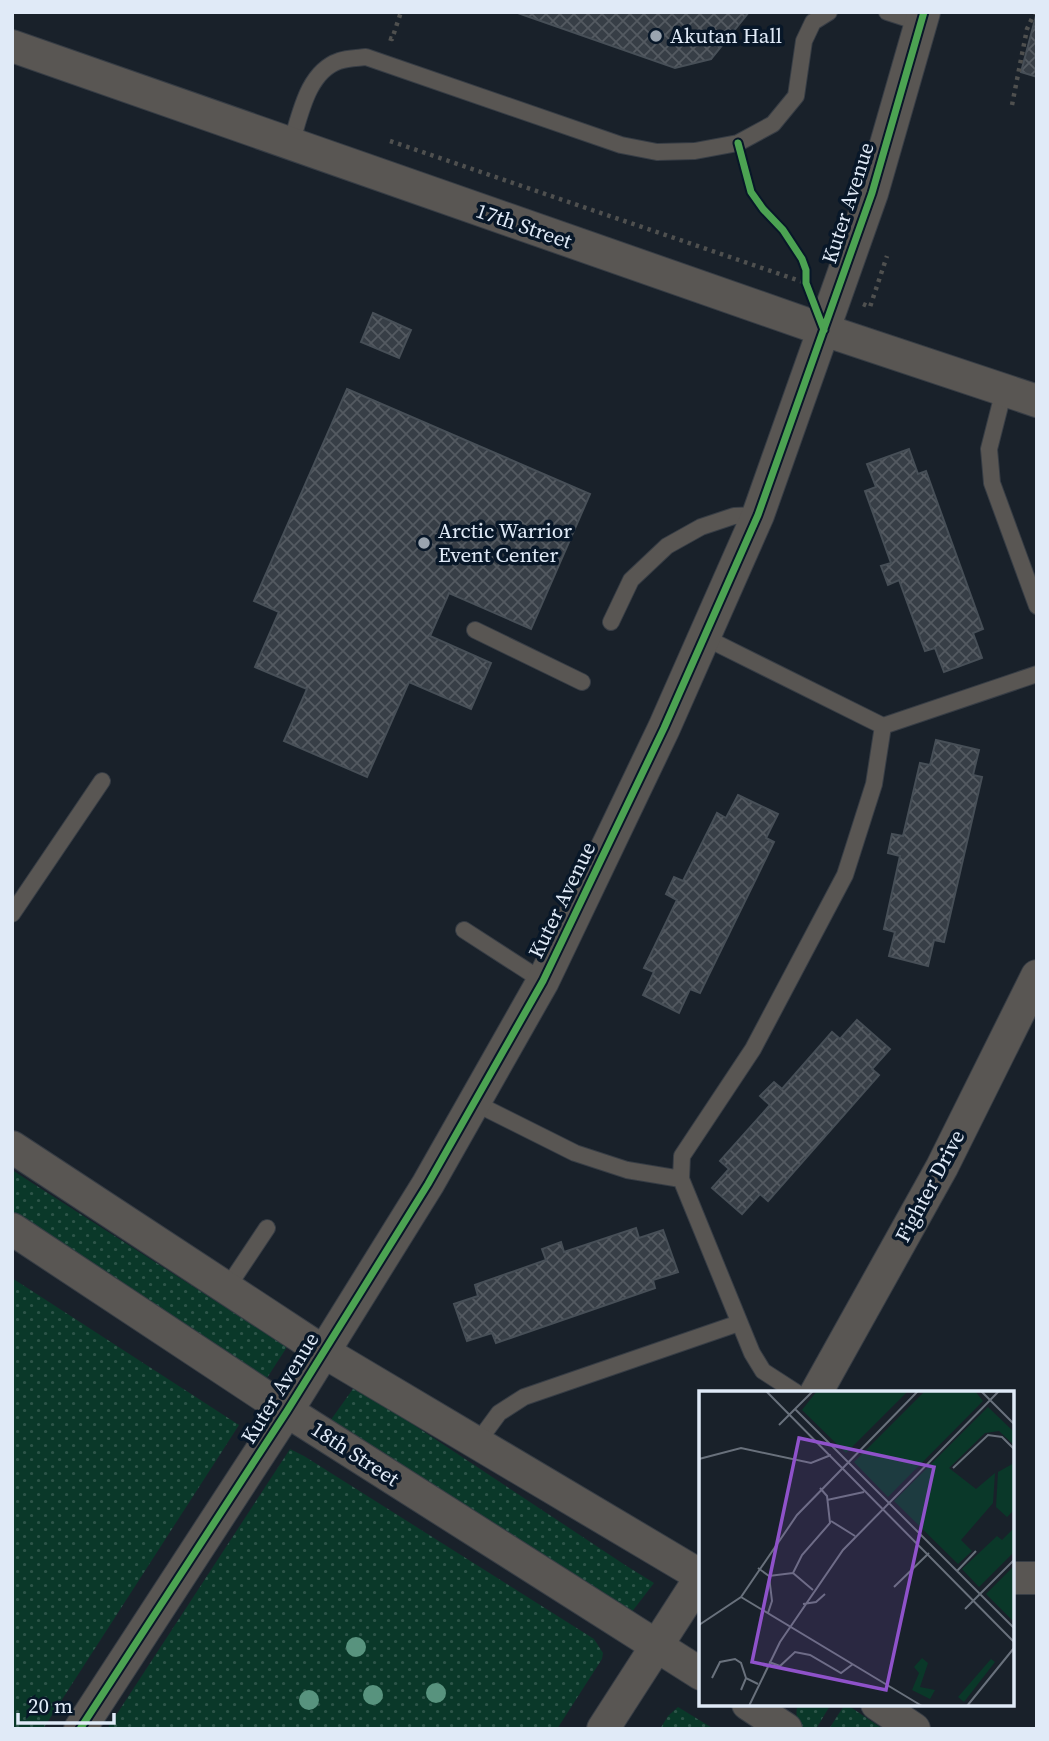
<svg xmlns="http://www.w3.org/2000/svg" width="1049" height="1741" viewBox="0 0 1049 1741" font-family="'Source Serif 4',serif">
  <defs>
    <pattern id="green-dots" width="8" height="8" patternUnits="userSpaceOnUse" patternTransform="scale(1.75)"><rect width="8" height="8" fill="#0a3829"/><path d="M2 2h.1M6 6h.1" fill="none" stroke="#2d5549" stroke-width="1.8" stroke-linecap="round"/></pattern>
    <pattern id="building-cross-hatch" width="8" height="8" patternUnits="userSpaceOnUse" patternTransform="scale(1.75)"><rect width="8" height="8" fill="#373e46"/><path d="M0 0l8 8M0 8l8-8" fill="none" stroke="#545a61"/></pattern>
  </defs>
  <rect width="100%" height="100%" fill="#19212a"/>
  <!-- green -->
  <path fill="url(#green-dots)" d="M12,1170L287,1347L265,1381L12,1216Z
    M12,1278L239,1425L43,1729H12Z
    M355,1386L625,1565L654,1583L631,1613L330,1421Z
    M290,1449L304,1456L594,1639L603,1653L602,1659L557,1729H107Z
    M798,1704H831L816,1729C815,1729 806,1729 805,1728C796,1725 795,1712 798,1704Z
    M845,1704H846L883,1729H829Z
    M678,1707L714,1729H660L668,1716Z"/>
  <!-- building -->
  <path fill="url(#building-cross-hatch)" stroke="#474f57" stroke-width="2" d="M515,12H749L711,59L675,68Z
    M1037,12V77L1021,72Z
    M373,313L411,330L399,358L361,342Z
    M347,389L590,494L531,629L449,593L430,636L491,663L471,709L409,682L367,777L284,741L307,689L255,667L279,612L254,601Z
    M909,449L918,474L926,471L983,629L973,633L982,658L944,672L935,648L925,651L899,580L888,585L881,566L891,563L865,491L876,487L867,464Z
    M936,740L979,750L973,775L982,777L944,942L934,940L928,966L889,956L895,932L884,929L900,856L888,853L892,834L903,836L920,763L930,765Z
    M738,795L778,814L766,838L774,842L700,993L690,989L679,1013L643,995L654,972L644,968L677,900L666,894L674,877L683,881L717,813L726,818Z
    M857,1020L890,1049L872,1069L879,1075L768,1201L760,1194L742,1214L712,1188L729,1169L720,1161L770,1105L760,1096L774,1082L782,1089L832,1032L840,1039Z
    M636,1228L639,1238L663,1230L678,1272L653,1280L655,1288L496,1343L492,1333L467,1341L454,1304L478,1296L475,1285L546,1260L542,1249L561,1242L564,1252Z"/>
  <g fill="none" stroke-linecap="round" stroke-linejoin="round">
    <defs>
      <path id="lane" d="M887,12L921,23
        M291,144C300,116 307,72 339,61C347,58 358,58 366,57L621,145L657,152L695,151L738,143L773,124L796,96L804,41L813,22L829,12
        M1004,390L989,449L992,483L1037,606
        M611,622L631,580L667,546L701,527L734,516L758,515
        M475,630L582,682
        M704,637L883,726L874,784L845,875L753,1049L682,1156L681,1179L752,1353L763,1371L797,1393
        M883,726L1037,674
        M12,914L102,781
        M464,930L543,981
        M475,1103L575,1153L627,1170L681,1179
        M227,1288L267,1228
        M477,1443L499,1413L524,1397L739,1323"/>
      <path id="street" d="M12,46L824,330L1037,401
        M12,1147L324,1352L701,1576
        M12,1229L287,1411L701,1674
        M816,1393L942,1167L1037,976
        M1012,1578H1037
        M748,1704L786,1729
        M877,1704L914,1729
        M80,1729L287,1411L428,1184L543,981L664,728L758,515L872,193L924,12
        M603,1729L701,1577"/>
    </defs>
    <!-- lane casing -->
    <use href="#lane" stroke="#373d45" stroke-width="18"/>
    <!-- street casing -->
    <use href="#street" stroke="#373d45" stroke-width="34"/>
    <!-- path -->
    <path stroke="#4f504f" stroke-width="4.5" stroke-dasharray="3.5 5" stroke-linecap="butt" d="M389,38L392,39L401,12
      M1012,105L1027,29L1035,12
      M390,141L809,284
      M863,304L870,307L887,256"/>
    <!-- lane -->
    <use href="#lane" stroke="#595653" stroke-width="16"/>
    <!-- street -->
    <use href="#street" stroke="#595653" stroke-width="32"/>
    <defs>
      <path id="cycleway" d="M738,143L751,192L763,209L783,230L802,259L806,270V283L824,330
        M80,1729L287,1411L428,1184L543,981L664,728L758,515L872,193L924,12"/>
    </defs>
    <!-- cycleway casing -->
    <use href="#cycleway" stroke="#081728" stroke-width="11"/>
    <!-- cycleway -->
    <use href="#cycleway" stroke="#4ca352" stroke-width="7"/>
  </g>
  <!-- trees -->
  <g fill="#58937e">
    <circle cx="356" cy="1647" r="10"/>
    <circle cx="436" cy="1693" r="10"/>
    <circle cx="373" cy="1695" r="10"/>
    <circle cx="309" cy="1700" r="10"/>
  </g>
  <!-- markers -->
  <g fill="#9aa4af" stroke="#081728" stroke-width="2.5">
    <circle cx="656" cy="36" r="7"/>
    <circle cx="424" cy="543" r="7"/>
  </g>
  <g text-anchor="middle" stroke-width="7" stroke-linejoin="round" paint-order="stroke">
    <!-- poi labels -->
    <g font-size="21" fill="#e0eaf7" stroke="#081728" text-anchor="start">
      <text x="670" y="43">Akutan Hall</text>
      <text x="438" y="538">Arctic Warrior<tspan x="438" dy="24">Event Center</tspan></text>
    </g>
    <!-- street labels -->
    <g font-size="21" fill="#e0eaf7" stroke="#081728">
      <text transform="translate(848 203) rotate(-72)" y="7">Kuter Avenue</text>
      <text transform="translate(524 226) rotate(19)" y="7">17th Street</text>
      <text transform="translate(562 900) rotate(-64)" y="7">Kuter Avenue</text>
      <text transform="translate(930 1186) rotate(-62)" y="7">Fighter Drive</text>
      <text transform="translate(280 1388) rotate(-58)" y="7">Kuter Avenue</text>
      <text transform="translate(355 1454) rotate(33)" y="7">18th Street</text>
    </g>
  </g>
  <!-- overview -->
  <g transform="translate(699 1391)">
    <rect width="315" height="315" fill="#19212a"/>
    <path d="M118,0H209L147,62L103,19ZM226,0H276L284,10L189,106L155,71ZM289,16L315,41V54L300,40L286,42L250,77L277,98L296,82L294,112L262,149L273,160L259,173L195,110ZM315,72V119L308,126L297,116L299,81ZM315,137V161L280,196L263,178L298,145L303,149ZM315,175V231L287,203ZM223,267L229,272L221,296L236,299L231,308L213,299L220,282L215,276ZM292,268L296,271L265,311L259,306Z" fill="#0a3829"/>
    <path fill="none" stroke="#69717c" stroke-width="2" d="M67,0L315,251M282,0L315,33M96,18L315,237M80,34L114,0M0,68L42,57L112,72L132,64M254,77L289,44L303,46L315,58M128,109L165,101M132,130L156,145M59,177L70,185L94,182M258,180L277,160M195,196L230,162M114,199L94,182L103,164L131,132L128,105L121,97M42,206L223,315M104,213L117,211L126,203M266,218L315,169M69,222L73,210L70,185M0,234L42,206L98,124L219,0M70,271L81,275L96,261L111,264L142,282L154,273M13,287L21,271L36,268L42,272L47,287M42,299L47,287L59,293M50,315L81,251L144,159L300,0M268,315L315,257"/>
    <path fill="#8f52ca" fill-opacity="0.15" stroke="#8f52ca" stroke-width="3.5" d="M100,47L235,76L187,299L53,271Z"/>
    <rect width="315" height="315" fill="none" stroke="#e0eaf7" stroke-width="3.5"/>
  </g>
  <!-- border -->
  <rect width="1049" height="1741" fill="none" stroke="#e0eaf7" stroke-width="28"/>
  <!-- scale -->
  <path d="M18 1713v10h96v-10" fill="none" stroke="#e0eaf7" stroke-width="3.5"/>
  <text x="28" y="1713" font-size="21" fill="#e0eaf7" stroke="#081728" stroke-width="5" paint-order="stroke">20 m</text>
</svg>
